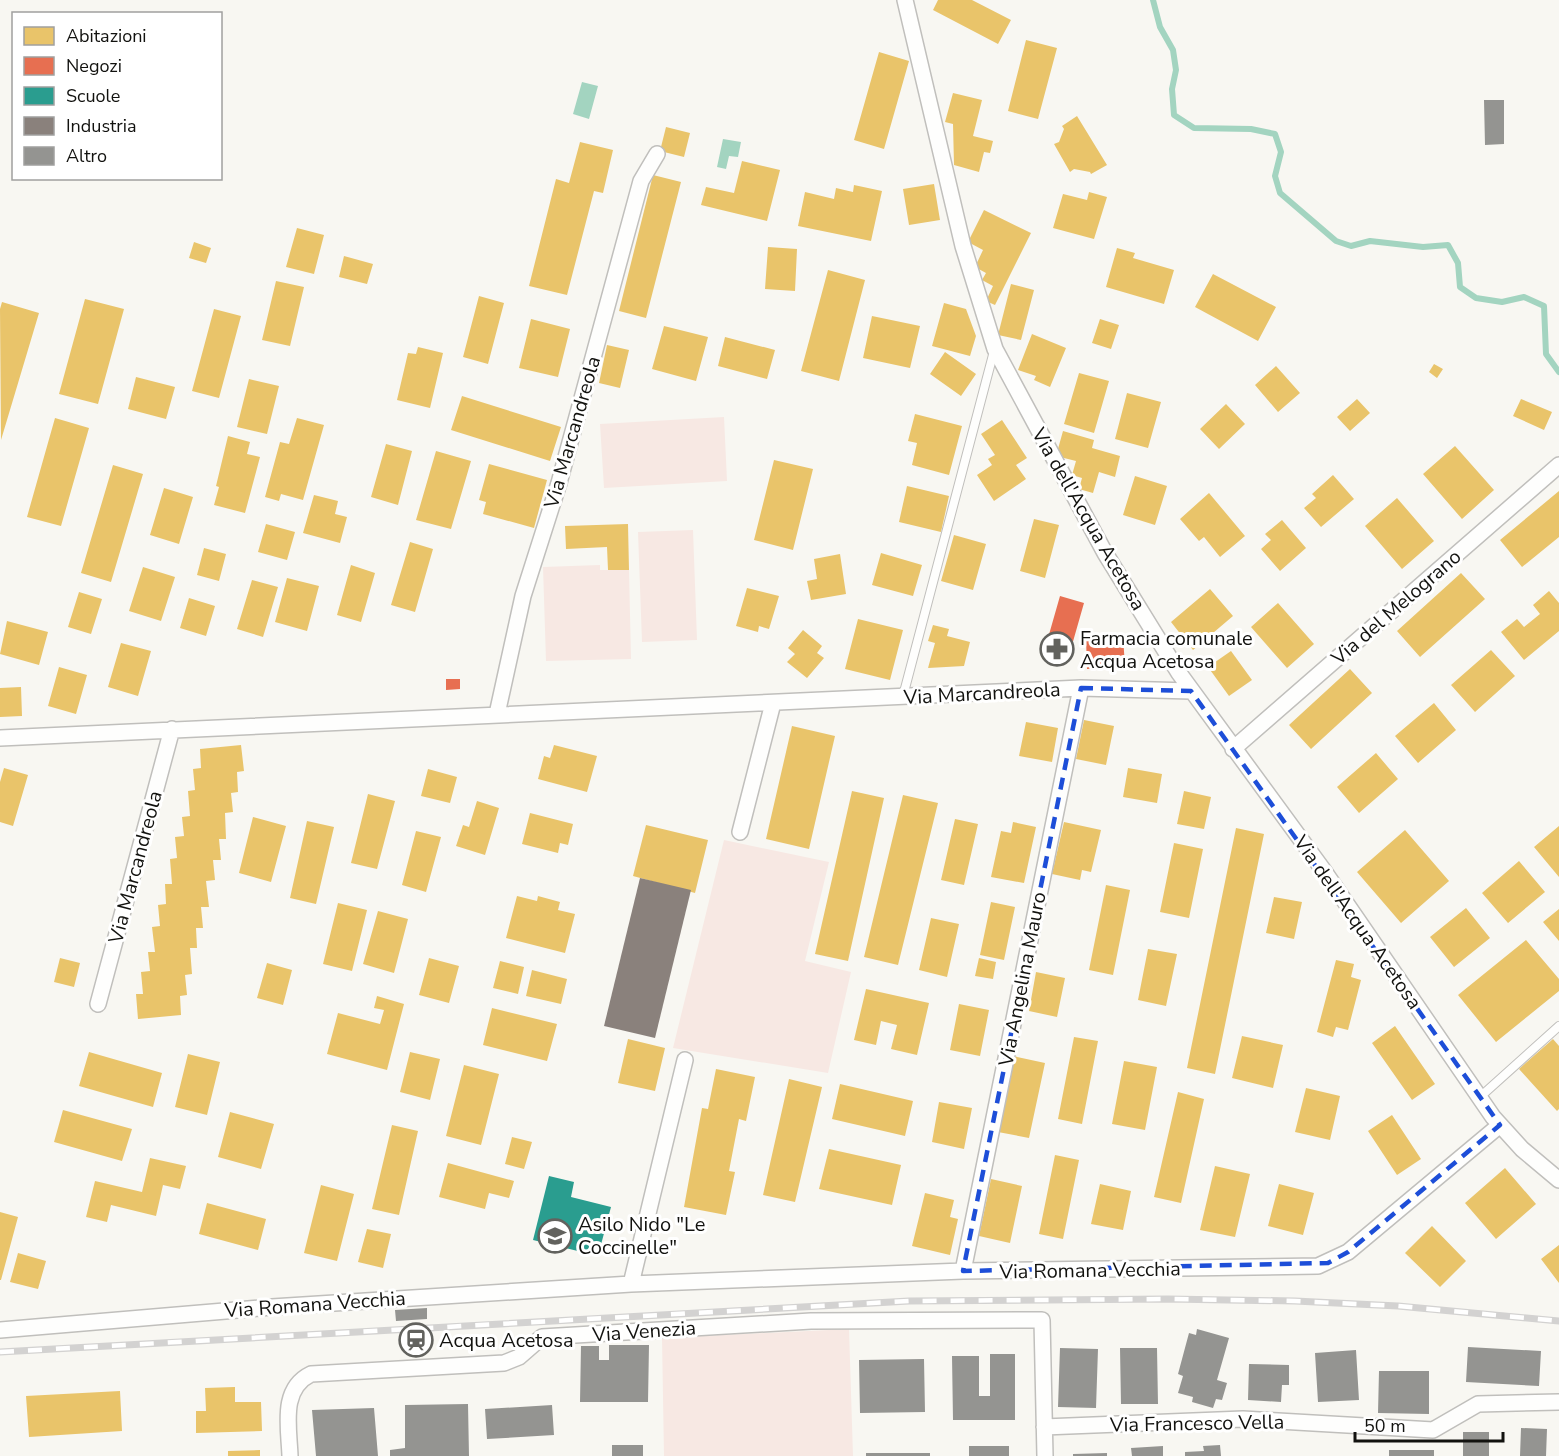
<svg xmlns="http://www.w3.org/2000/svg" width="1559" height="1456" viewBox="0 0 1559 1456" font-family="'Nunito Sans',sans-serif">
  <rect width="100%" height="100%" fill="#f8f7f2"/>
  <!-- green -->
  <path fill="#f7e8e3" d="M724,417L727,481L604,488L600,424Z
    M693,530L697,640L642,642L638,532Z
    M600,565V570H629L631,659L546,661L543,567Z
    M724,840L829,862L805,961L851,972L828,1073L673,1048Z
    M849,1329L853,1456H664L662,1338Z"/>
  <!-- water -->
  <path fill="#a3d4c0" d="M582,82L598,86L589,119L573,114Z
    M723,139L741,142L738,157L729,156L726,169L717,167Z"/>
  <!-- homes -->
  <path fill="#e9c46a" d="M938,0H972L1011,20L998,44L933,10Z
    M1026,40L1057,48L1038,119L1008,111Z
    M879,52L909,61L884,149L854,140Z
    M953,93L982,100L973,136L993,141L990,153L984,152L979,172L954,165L953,124L945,122Z
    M1077,116L1107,165L1091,174L1090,172L1074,169L1070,172L1054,144L1059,142L1064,129L1062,126Z
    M666,127L690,133L684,157L660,151Z
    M580,142L613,150L603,193L594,191L567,295L529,286L556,179L569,183Z
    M742,161L780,170L767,221L701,205L706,187L734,193Z
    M653,175L681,182L646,318L619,311Z
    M934,184L940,220L909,225L903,189Z
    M854,185L882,191L871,241L798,226L805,192L834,199L836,188L853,192Z
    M1089,192L1107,197L1094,239L1053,228L1063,194L1087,200Z
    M984,210L1031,233L995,305L986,301L993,286L982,280L986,273L975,267L983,250L968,242Z
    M297,228L324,235L314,274L286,267Z
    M194,242L211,248L206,263L189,258Z
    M768,247L797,249L795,291L765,289Z
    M1117,248L1135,253L1133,258L1174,270L1164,304L1106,287Z
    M344,256L373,264L367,284L339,277Z
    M828,270L865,280L839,381L801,371Z
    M1213,274L1276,307L1258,341L1195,307Z
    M276,281L304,287L290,346L262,340Z
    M1011,284L1034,290L1021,340L998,335Z
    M479,296L504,303L488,364L463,357Z
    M85,299L124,309L98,404L59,394Z
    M2,302L39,313L1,440L0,309Z
    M944,303L966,309L976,336L970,356L932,346Z
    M214,309L241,316L219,398L192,391Z
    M872,316L920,326L910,368L863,358Z
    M531,319L570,329L558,377L519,368Z
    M1100,319L1119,325L1111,349L1092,343Z
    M664,326L708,337L696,381L652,369Z
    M1032,334L1066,348L1050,387L1034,380L1036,376L1018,370Z
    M725,337L775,350L767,379L718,366Z
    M607,345L629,350L620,388L599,383Z
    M418,347L443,353L430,408L397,400L408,353L416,354Z
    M945,352L976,374L961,396L930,374Z
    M1434,364L1443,369L1437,378L1429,372Z
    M1276,366L1300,393L1278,412L1255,385Z
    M1079,373L1109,381L1094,433L1064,424Z
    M136,377L175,387L166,419L128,409Z
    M249,379L279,386L267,434L237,427Z
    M1127,393L1161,402L1148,448L1115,439Z
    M462,396L561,427L550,461L451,430Z
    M1357,399L1370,413L1350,431L1337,417Z
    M1521,399L1552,412L1544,430L1513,416Z
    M1226,404L1245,424L1219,449L1200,429Z
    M915,414L962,426L949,475L912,465L917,443L908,441Z
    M55,418L89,428L61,526L27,517Z
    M297,418L324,425L303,500L281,494L279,501L265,497L280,442L289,444Z
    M1002,420L1027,458L1016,465L1026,479L994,501L977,475L992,465L988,459L995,455L981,434Z
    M1063,431L1094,440L1092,448L1120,456L1115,477L1099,472L1093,493L1079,489L1082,478L1072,475L1076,461L1056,456Z
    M228,436L250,442L247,454L260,457L245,513L214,505L219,487L216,486Z
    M386,444L412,451L398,505L371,497Z
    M1455,446L1494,490L1462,519L1423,474Z
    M436,451L471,461L451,529L416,520Z
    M774,460L813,469L793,550L754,540Z
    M489,464L547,480L534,528L483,514L486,502L479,500Z
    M113,465L143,474L111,582L81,573Z
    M1333,475L1354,499L1321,527L1304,508L1316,498L1312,494Z
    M1135,476L1167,486L1155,525L1123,515Z
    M907,486L949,496L941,532L899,522Z
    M164,488L193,497L179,544L150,535Z
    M1559,491V537L1522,567L1500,540Z
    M1209,493L1245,536L1220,557L1204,537L1199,541L1180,519Z
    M314,495L338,501L335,514L347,517L340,543L303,533Z
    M1397,498L1434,541L1402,569L1365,526Z
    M1034,519L1059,525L1045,578L1020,571Z
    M1282,520L1306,548L1280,571L1261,549L1271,540L1265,534Z
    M266,524L295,532L287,560L258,552Z
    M628,524L629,570H608L607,547L566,549L565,526Z
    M954,535L986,544L973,590L941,581Z
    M410,542L433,549L415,612L391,605Z
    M204,548L226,554L219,581L197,575Z
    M881,553L922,565L913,596L872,585Z
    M840,554L846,594L811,600L807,581L817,579L814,559Z
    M351,565L375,573L361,622L337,615Z
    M143,567L175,577L161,621L129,611Z
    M1461,573L1485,599L1420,657L1397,631Z
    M287,578L319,586L307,631L275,622Z
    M252,580L278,587L263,637L237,629Z
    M747,588L779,596L769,629L759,626L758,632L736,626Z
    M1210,589L1233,616L1193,650L1171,622Z
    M1549,591L1559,603V631L1524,660L1501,632L1517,619L1524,627L1540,614L1533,605Z
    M79,592L102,599L91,634L68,627Z
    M189,598L215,606L206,636L180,628Z
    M1278,603L1314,644L1287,668L1251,627Z
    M858,619L903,630L890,680L845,669Z
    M7,621L48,632L39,665L0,654Z
    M933,625L949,629L947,636L970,642L964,666L928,668L935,643L928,641Z
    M803,630L822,646L817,653L824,658L807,678L787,662L795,654L788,648Z
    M121,643L151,651L138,696L108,687Z
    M1491,650L1515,676L1475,712L1451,685Z
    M1231,651L1252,680L1229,696L1208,667Z
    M59,667L87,675L76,714L48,706Z
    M1350,669L1372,693L1311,749L1289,725Z
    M21,687L22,716L0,717V688Z
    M1434,703L1456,730L1418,763L1395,736Z
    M1084,720L1114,726L1106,765L1076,759Z
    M1026,722L1058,728L1052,762L1019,756Z
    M792,726L835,736L809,849L766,839Z
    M241,745L244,771L237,772L238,792L231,793L233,812L225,813L226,839H219L221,860H213L215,880L206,881L209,907H201L203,928H196L197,948H190L192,974L185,975L187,995L180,996L181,1015L138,1019L136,994H143L141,972L150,971L148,952H155L152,927L160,926L158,905L166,904L165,884H172L170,859L177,858L175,837L184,836L182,817L190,816L188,791L195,790L193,769L201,768L200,749Z
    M554,745L597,756L587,792L538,779L544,756L550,758Z
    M1376,753L1398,779L1359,813L1337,787Z
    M4,768L28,775L13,826L0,822V782Z
    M1128,768L1162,774L1157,803L1123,797Z
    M428,769L457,777L450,803L421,796Z
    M852,791L884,798L848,961L815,954Z
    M1184,791L1211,797L1204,829L1177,824Z
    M368,794L395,801L377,869L351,863Z
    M903,795L938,803L898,965L864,957Z
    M477,801L499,808L485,855L456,846L463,825L469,827Z
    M530,813L573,824L568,845L560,843L558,853L522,844Z
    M253,817L286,826L271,882L239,873Z
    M955,819L978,824L964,885L941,880Z
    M307,821L334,827L316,904L290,898Z
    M1013,822L1036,827L1024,883L991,877L1001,831L1011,833Z
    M1064,822L1101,830L1091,872L1082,870L1080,880L1052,874Z
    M646,825L708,840L695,893L633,876Z
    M1559,826V877L1534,847Z
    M1236,828L1264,834L1215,1074L1187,1068Z
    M1405,830L1449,881L1401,923L1357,872Z
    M416,831L441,837L426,892L402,885Z
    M1174,843L1203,849L1189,918L1160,912Z
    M1519,861L1545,892L1508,923L1482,893Z
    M1106,885L1130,890L1113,975L1089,970Z
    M517,896L537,901L538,896L560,902L558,910L575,914L565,953L506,938Z
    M1274,897L1302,902L1294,939L1266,933Z
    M991,902L1015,907L1004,960L980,955Z
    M338,903L367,910L352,971L323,964Z
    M1466,908L1490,938L1454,967L1430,937Z
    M1559,909V941L1543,922Z
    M378,911L408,919L394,973L363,964Z
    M931,918L959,924L947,977L919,970Z
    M1526,940L1559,979V991L1496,1042L1458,995Z
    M1148,949L1177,954L1166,1006L1138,1000Z
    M60,958L80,963L74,987L54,982Z
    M429,958L459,966L449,1003L419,995Z
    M979,958L996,962L993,979L975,976Z
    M1336,960L1354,964L1351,977L1361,980L1348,1030L1336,1027L1333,1037L1317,1032Z
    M500,961L524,967L518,994L493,988Z
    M267,963L292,970L283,1005L257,998Z
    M532,970L567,979L561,1004L526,996Z
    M1036,972L1065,978L1057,1017L1029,1011Z
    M866,989L929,1003L917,1055L891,1049L897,1025L881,1021L876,1045L854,1040Z
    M377,996L404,1004L387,1070L327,1054L338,1013L380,1024L384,1010L374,1008Z
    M959,1004L989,1010L980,1056L950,1050Z
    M492,1008L557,1024L547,1061L483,1045Z
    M1395,1026L1435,1084L1412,1100L1372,1043Z
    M1242,1036L1283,1045L1273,1088L1232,1078Z
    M1074,1037L1098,1041L1082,1124L1058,1119Z
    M628,1039L665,1048L655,1091L618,1083Z
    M1553,1039L1559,1046V1109L1557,1111L1519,1069Z
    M89,1052L162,1073L153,1107L79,1086Z
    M410,1052L440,1059L430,1100L400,1092Z
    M188,1054L220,1062L207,1115L175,1107Z
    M1013,1056L1045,1063L1029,1138L998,1132Z
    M1124,1061L1157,1067L1145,1130L1112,1124Z
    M464,1065L499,1074L481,1145L446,1136Z
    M716,1069L755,1077L746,1121L739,1119L729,1171L735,1172L726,1215L684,1207L702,1108L708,1109Z
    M789,1079L822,1087L795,1202L763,1195Z
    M840,1084L913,1101L905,1136L832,1119Z
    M1306,1088L1340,1096L1330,1140L1295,1132Z
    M1178,1092L1204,1099L1181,1203L1154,1197Z
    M939,1102L972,1108L964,1149L932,1142Z
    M63,1110L132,1129L122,1161L54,1142Z
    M230,1112L274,1124L261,1169L218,1157Z
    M1392,1115L1421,1159L1397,1175L1368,1131Z
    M392,1125L418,1131L399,1215L372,1209Z
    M512,1137L532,1142L524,1169L505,1164Z
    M829,1149L901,1165L892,1205L819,1189Z
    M1055,1155L1079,1160L1063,1239L1039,1234Z
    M150,1158L186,1166L180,1189L163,1185L156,1216L111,1205L107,1222L86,1217L95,1181L142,1192Z
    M448,1163L514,1181L509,1198L489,1193L485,1209L439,1197Z
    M1215,1166L1250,1174L1235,1237L1200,1230Z
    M1505,1168L1536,1204L1496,1239L1465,1203Z
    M991,1179L1022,1186L1010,1243L979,1236Z
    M1100,1184L1131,1191L1123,1230L1091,1224Z
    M1279,1184L1314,1193L1303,1235L1268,1226Z
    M321,1185L354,1194L337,1261L304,1253Z
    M925,1193L954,1200L950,1217L958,1219L950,1255L912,1246Z
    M207,1203L266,1219L258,1250L199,1234Z
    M0,1212L18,1217L1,1280H0Z
    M1432,1226L1466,1261L1440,1287L1405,1253Z
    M367,1229L391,1234L383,1268L358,1262Z
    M1559,1245V1283L1541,1259Z
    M18,1253L46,1261L38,1289L10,1282Z
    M235,1387V1402H261L262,1431L196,1433V1411H206L205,1388Z
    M120,1391L122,1431L29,1437L26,1396Z
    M260,1450V1456H228V1451Z"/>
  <!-- shops -->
  <path fill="#e76f51" d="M1060,596L1084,603L1068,659L1044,652Z
    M1123,636L1125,667L1087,669L1086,638Z
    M446,679H460V689L446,690Z"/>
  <!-- schools -->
  <path fill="#2a9d8f" d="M549,1176L574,1182L571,1197L611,1207L598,1256L533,1240Z"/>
  <!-- industry -->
  <path fill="#8a817c" d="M640,878L691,890L655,1038L604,1026Z"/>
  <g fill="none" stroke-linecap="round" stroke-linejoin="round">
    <!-- stream -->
    <path stroke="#a3d4c0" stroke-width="6" d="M1153,0L1160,27L1173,50L1176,70L1172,89L1174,115L1194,128L1251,129L1275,134L1281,152L1275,176L1280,193L1336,241L1351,246L1370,241L1423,247L1448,245L1458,263L1460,287L1476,298L1502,302L1524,297L1544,306L1546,354L1559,372"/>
  </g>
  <!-- building -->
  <path fill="#949491" d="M1484,100H1504V144L1485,145Z
    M427,1308V1319L396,1321L395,1310Z
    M1197,1329L1229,1338L1217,1380L1227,1383L1222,1400L1216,1399L1213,1408L1192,1402L1193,1397L1178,1393L1183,1376L1178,1374L1189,1333L1196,1335Z
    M609,1345H649L648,1402H580L581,1346H599V1360H609Z
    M1468,1347L1541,1351L1539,1386L1466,1382Z
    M1060,1348L1098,1349L1096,1408L1058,1407Z
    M1120,1348H1157L1158,1404H1121Z
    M1356,1350L1359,1400L1318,1402L1315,1353Z
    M990,1354H1015V1420H953L952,1356H979V1396H990Z
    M924,1359L925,1412L860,1413L859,1360Z
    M1249,1364L1289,1365V1385H1282L1281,1402L1248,1400Z
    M1379,1371H1429V1414L1378,1413Z
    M468,1404L469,1456H390V1450L405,1448V1405Z
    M552,1405L554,1435L487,1439L485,1409Z
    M374,1408L378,1456H316L312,1410Z
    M1521,1428L1547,1429L1546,1456H1520Z
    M1463,1432H1489V1456H1463Z
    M612,1445H643V1456H612Z
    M1220,1445L1221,1456H1185V1452L1204,1451L1203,1446Z
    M969,1446H1009V1456H969Z
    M1163,1446V1456H1132L1131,1448Z
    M1389,1450H1434V1456H1389Z
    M866,1453H930V1456H866Z
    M1107,1453V1456H1073V1454Z"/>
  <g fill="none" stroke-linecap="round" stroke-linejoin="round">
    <defs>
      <path id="lane" d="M903,696L994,351
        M1480,1097L1559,1026"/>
      <path id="street" d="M905,0L963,246L995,349L1105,553L1179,673L1324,871L1493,1117L1522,1149L1559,1180
        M497,714L523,596L559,483L641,181L657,154
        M0,738L1081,688L1191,691
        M1233,749L1559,465
        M740,832L773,703
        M98,1004L172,729
        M963,1271L1081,688
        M631,1284L685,1060
        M0,1330L272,1307L631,1284L963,1271L1318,1266L1348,1252L1500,1125
        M1044,1427L1243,1419L1433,1430L1478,1404L1559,1402
        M290,1456C289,1427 280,1389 311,1374L504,1363L519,1357L542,1337L811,1321L1042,1320L1045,1456"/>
    </defs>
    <!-- lane casing -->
    <use href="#lane" stroke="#c0bfbc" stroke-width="10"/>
    <!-- street casing -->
    <use href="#street" stroke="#c0bfbc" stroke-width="18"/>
    <!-- lane -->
    <use href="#lane" stroke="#fefefd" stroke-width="8"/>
    <!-- street -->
    <use href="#street" stroke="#fefefd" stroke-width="15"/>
    <defs>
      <path id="rail" d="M0,1352L909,1301L1168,1299L1295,1301L1398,1306L1559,1321"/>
    </defs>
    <!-- rail casing -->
    <use href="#rail" stroke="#d3d2d1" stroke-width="7"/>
    <!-- rail -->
    <use href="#rail" stroke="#fff" stroke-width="4.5" stroke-dasharray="14" stroke-linecap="butt"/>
  </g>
  <!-- marked area -->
  <path fill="none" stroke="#1d4ed8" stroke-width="4.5" stroke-dasharray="12 8" stroke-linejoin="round" d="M1081,688L1191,691L1500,1125L1348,1252L1328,1263L963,1271Z"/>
  <!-- icons -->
  <defs>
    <symbol id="pharmacy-ring" viewBox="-11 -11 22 22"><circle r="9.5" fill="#fff" stroke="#62625e" stroke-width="1.5"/><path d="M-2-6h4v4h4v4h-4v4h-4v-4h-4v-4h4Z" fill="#62625e"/></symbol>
    <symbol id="school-ring" viewBox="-11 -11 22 22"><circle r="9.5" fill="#fff" stroke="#62625e" stroke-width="1.5"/><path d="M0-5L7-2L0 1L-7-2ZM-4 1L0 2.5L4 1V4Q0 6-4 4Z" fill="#62625e"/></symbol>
    <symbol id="station-ring" viewBox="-11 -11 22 22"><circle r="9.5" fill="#fff" stroke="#62625e" stroke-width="1.5"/><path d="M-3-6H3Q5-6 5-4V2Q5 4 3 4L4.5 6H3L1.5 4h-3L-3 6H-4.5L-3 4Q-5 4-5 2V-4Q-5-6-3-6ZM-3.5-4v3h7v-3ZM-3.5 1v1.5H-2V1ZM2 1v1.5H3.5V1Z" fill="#62625e"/></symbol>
  </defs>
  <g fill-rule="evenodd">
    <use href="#pharmacy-ring" x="1038" y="630" width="38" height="38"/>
    <use href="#school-ring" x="536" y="1217" width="38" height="38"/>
    <use href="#station-ring" x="397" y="1321" width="38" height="38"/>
  </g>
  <g text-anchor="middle" stroke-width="6" stroke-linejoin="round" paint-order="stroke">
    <!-- street labels -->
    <g font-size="20" fill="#12120f" stroke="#fff">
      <text transform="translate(572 432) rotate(-74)" y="7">Via Marcandreola</text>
      <text transform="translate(1089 519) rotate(60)" y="7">Via dell'Acqua Acetosa</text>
      <text transform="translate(1396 607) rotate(-41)" y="7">Via del Melograno</text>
      <text transform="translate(982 693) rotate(-3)" y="7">Via Marcandreola</text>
      <text transform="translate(135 867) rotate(-75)" y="7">Via Marcandreola</text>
      <text transform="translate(1358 922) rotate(55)" y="7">Via dell'Acqua Acetosa</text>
      <text transform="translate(1022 979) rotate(-79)" y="7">Via Angelina Mauro</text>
      <text transform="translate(1090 1270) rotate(-1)" y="7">Via Romana Vecchia</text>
      <text transform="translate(315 1304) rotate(-4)" y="7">Via Romana Vecchia</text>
      <text transform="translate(644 1331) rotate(-4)" y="7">Via Venezia</text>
      <text transform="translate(1197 1423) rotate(-1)" y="7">Via Francesco Vella</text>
    </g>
    <!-- poi labels -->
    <g font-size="20" fill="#12120f" stroke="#fff" text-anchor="start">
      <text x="1080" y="645">Farmacia comunale<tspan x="1080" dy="23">Acqua Acetosa</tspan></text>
      <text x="578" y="1231">Asilo Nido "Le<tspan x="578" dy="23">Coccinelle"</tspan></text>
      <text x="439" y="1347">Acqua Acetosa</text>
    </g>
  </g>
  <!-- legend -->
  <rect x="12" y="12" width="210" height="168" fill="#ffffff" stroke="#a0a09f" stroke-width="1.5"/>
  <rect x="24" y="27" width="30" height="18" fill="#e9c46a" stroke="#a0a09f" stroke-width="1.5"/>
  <text x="66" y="42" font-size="18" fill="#12120f">Abitazioni</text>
  <rect x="24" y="57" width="30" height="18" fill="#e76f51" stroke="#a0a09f" stroke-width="1.5"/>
  <text x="66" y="72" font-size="18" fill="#12120f">Negozi</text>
  <rect x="24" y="87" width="30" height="18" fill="#2a9d8f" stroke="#a0a09f" stroke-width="1.5"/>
  <text x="66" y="102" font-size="18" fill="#12120f">Scuole</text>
  <rect x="24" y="117" width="30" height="18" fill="#8a817c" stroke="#a0a09f" stroke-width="1.5"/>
  <text x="66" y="132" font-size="18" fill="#12120f">Industria</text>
  <rect x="24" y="147" width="30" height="18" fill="#949491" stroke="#a0a09f" stroke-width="1.5"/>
  <text x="66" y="162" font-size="18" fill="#12120f">Altro</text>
  <!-- scale -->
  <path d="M1355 1432v9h148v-9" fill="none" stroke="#12120f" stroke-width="3"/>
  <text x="1364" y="1432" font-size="18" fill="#12120f" stroke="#ffffff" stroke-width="4.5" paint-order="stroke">50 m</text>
</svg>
